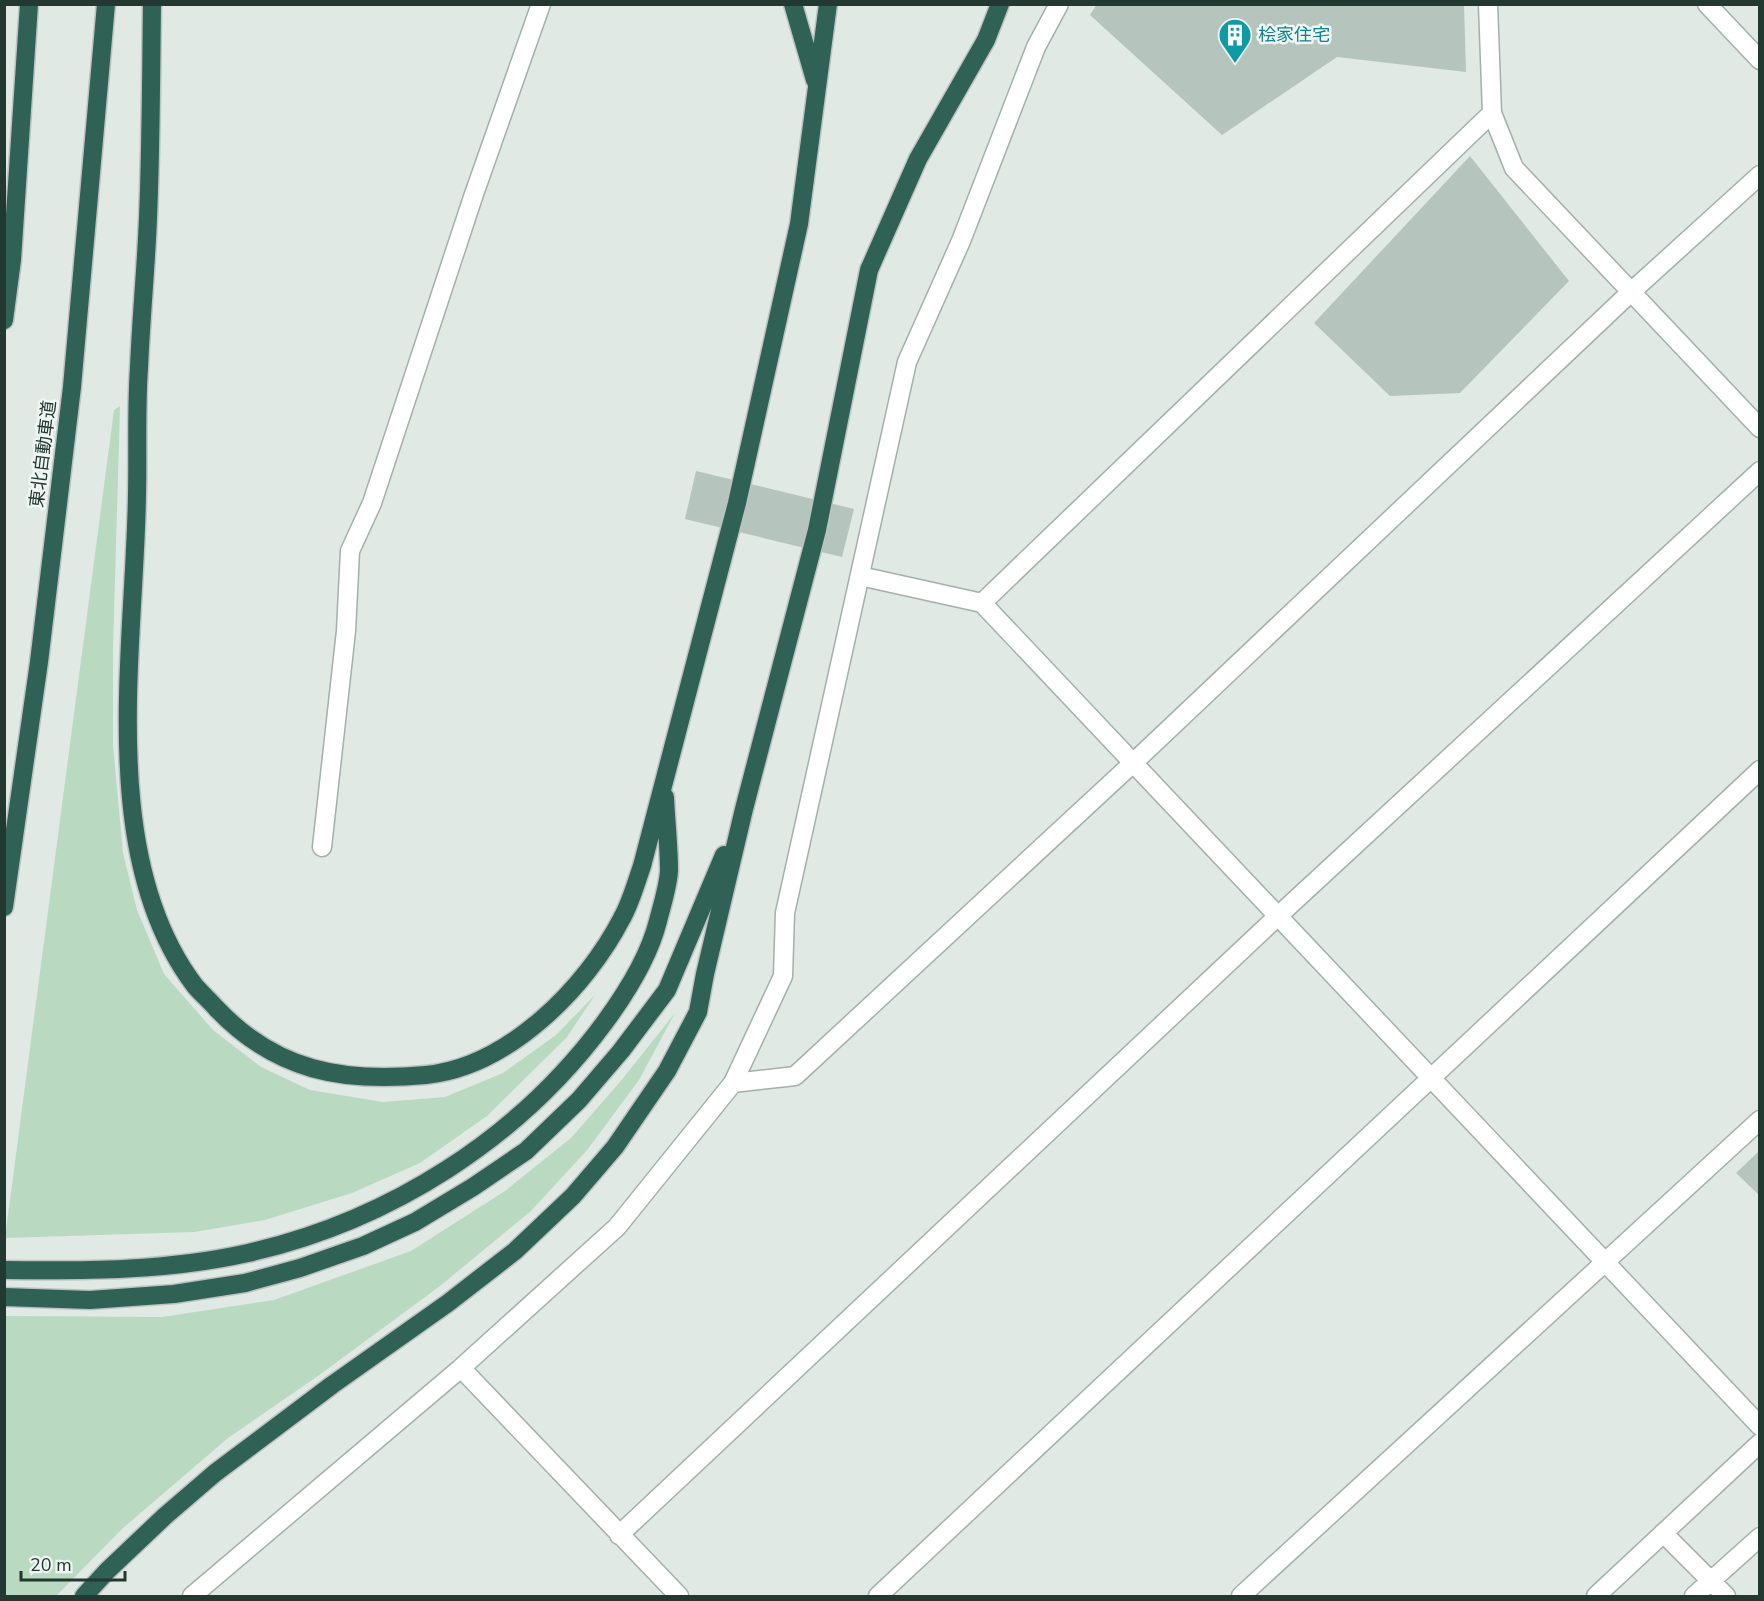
<svg xmlns="http://www.w3.org/2000/svg" width="1764" height="1601" viewBox="0 0 1764 1601" font-family="'Nunito Sans','Noto Sans JP',sans-serif">
  <rect width="100%" height="100%" fill="#e0e9e4"/>
  <!-- green -->
  <path fill="#bad9c1" d="M120,406L113,649V745L123,853L137,910L164,974L213,1030L261,1067L310,1090L383,1102L445,1097L503,1073L556,1035L595,995L567,1037L487,1116L420,1163L352,1193L265,1220L194,1232L5,1238L114,410Z
    M675,1013L639,1080L588,1149L531,1211L440,1286L318,1376L228,1438L122,1529L56,1596H5V1316L162,1317L274,1300L411,1251L505,1191L571,1138L620,1082Z"/>
  <!-- building -->
  <path fill="#b5c4bd" d="M1097,4H1464L1466,72L1337,57L1222,135L1090,15Z
    M1470,156L1569,281L1460,393L1390,396L1314,323Z
    M696,471L854,509L842,557L685,519Z
    M1760,1150V1196L1736,1173Z"/>
  <g fill="none" stroke-linecap="round" stroke-linejoin="round">
    <defs>
      <path id="minor" d="M1488,4L1492,113L1514,168L1760,428
        M1707,4L1760,60
        M860,576L982,603L1760,1426
        M982,603L1492,113
        M322,847L346,631L350,551L372,503L473,197L541,4
        M733,1083L795,1076L1133,763L1631,292L1760,175
        M461,1368L679,1596
        M1663,1533L1726,1596
        M619,1535L1278,916L1760,471
        M192,1596L461,1368L617,1227L733,1083L783,976L785,913L907,362L961,241L1036,47L1059,4
        M878,1596L1760,770
        M1241,1596L1760,1120
        M1596,1596L1760,1443
        M1694,1596L1760,1537"/>
      <path id="highway" d="M152,4C151,76 151,147 148,218C146,268 141,318 139,368C136,410 138,452 137,494C135,647 96,856 195,986C202,994 210,1001 217,1009C276,1071 343,1083 426,1075C508,1067 586,988 622,918C631,902 636,883 642,866L737,503L799,224L828,4
        M793,4L815,80
        M4,320L12,260L29,4
        M4,907L39,662L72,387L106,4
        M4,1270C86,1271 168,1271 248,1253C389,1221 519,1139 605,1022C627,992 649,957 658,921C662,905 668,887 669,871C669,846 666,821 665,797
        M4,1297L90,1300L174,1294L245,1283L300,1268L363,1246L415,1222L473,1187L526,1151L579,1100L621,1051L667,990L724,855
        M84,1596L107,1571L165,1516L215,1473L332,1385L448,1303L515,1251L573,1196L615,1147L667,1071L698,1012L705,974L744,809L817,530L869,270L918,159L986,40L1000,4"/>
    </defs>
    <!-- minor casing -->
    <use href="#minor" stroke="#a3b0ab" stroke-width="21"/>
    <!-- highway casing -->
    <use href="#highway" stroke="#bdc3c1" stroke-width="21"/>
    <!-- minor -->
    <use href="#minor" stroke="#fff" stroke-width="18"/>
    <!-- highway -->
    <use href="#highway" stroke="#306155" stroke-width="18"/>
  </g>
  <!-- icons -->
  <defs>
    <symbol id="building-pin" viewBox="-11 -11 22 30"><path d="M0 17L-7.5 6A9.5 9.5 0 1 1 7.5 6Z" fill="#0f9aa8" stroke="#f0f6f3"/><path d="M-4-6H4V6H1V3H-1V6H-4ZM-2.5-4.3h1.7v1.8h-1.7ZM.8-4.3h1.7v1.8H.8ZM-2.5-1h1.7V.8h-1.7ZM.8-1h1.7V.8H.8Z" fill="#fff"/></symbol>
  </defs>
  <g fill-rule="evenodd">
    <use href="#building-pin" x="1216" y="16" width="38" height="52"/>
  </g>
  <g text-anchor="middle" stroke-width="5" stroke-linejoin="round" paint-order="stroke">
    <!-- culture labels -->
    <g font-size="18" fill="#0d838f" stroke="#f0f6f3" text-anchor="start">
      <text x="1258" y="41">桧家住宅</text>
    </g>
    <!-- street labels -->
    <g font-size="18" fill="#223831" stroke="#f0f6f3">
      <text transform="translate(43 454) rotate(-83)" y="6">東北自動車道</text>
    </g>
  </g>
  <!-- border -->
  <rect width="1764" height="1601" fill="none" stroke="#223831" stroke-width="12"/>
  <!-- scale -->
  <path d="M21 1571v9h104v-9" fill="none" stroke="#223831" stroke-width="3"/>
  <text x="30" y="1571" font-size="18" fill="#223831" stroke="#f0f6f3" stroke-width="4.5" paint-order="stroke">20 m</text>
</svg>
